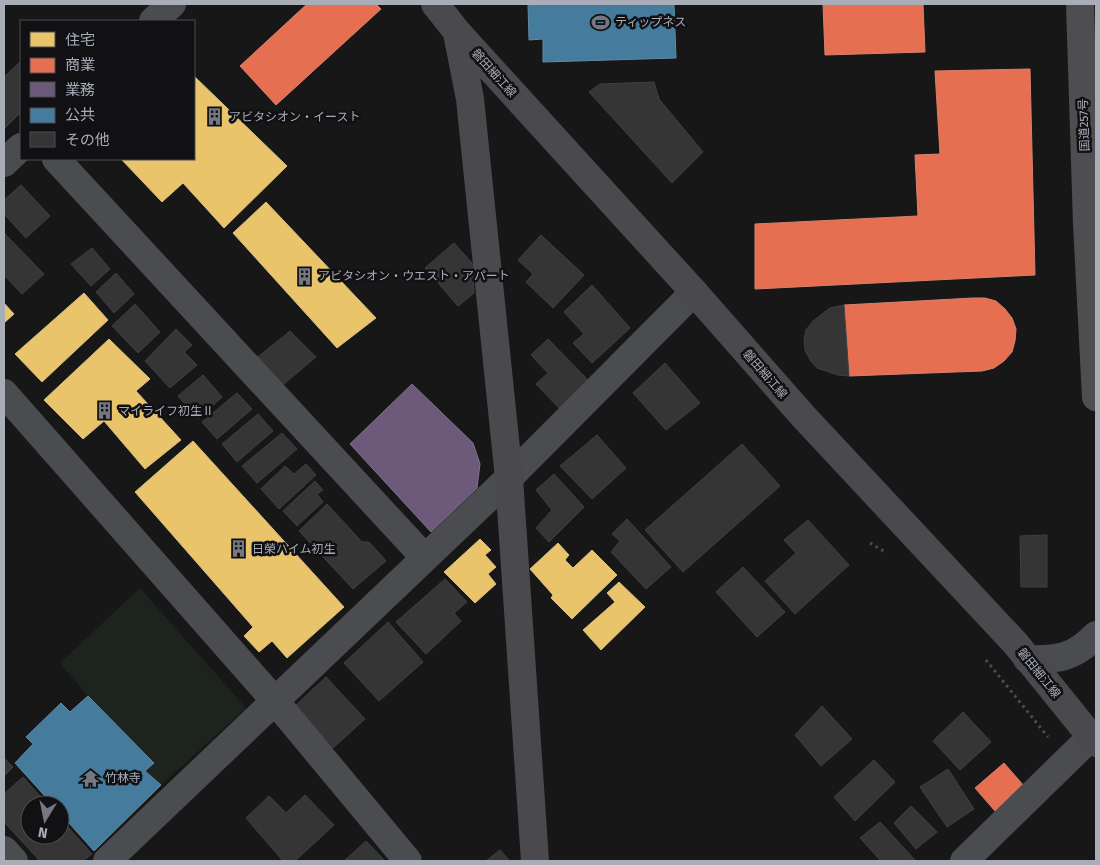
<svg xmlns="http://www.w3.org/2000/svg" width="1100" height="865" viewBox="0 0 1100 865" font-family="'Fira Sans','Noto Sans JP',sans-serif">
  <rect width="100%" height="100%" fill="#171717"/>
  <!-- green -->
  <path fill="#1d241e" d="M140,588L246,708L161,785L145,771L154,762L88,696L60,663Z"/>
  <!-- homes -->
  <path fill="#e9c46a" stroke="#d6bd81" d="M194,76L287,166L224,228L183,183L162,202L121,159H194Z
    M266,202L376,318L337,348L233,233Z
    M84,293L108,320L42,382L15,354Z
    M4,303L14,314L4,323Z
    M109,339L150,379L136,391L181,440L145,469L104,421L83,439L44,400Z
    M193,441L344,607L287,658L272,641L259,652L244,636L253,627L135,492Z
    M480,539L491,550L485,555L496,567L488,574L496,584L475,603L444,572Z
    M558,543L569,555L565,560L573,568L592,550L617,575L572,619L551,598L553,595L530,569Z
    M619,582L645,607L601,650L583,630L615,602L607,593Z"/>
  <!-- shops -->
  <path fill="#e76f51" stroke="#d48270" d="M307,4H376L381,9L276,105L240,66Z
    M823,4H923L925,52L825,55Z
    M1030,69L1035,275L755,289V224L918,216L915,155L940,154L935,71Z
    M973,298H985L996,301L1005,309L1012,318L1016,329L1015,341L1012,352L1004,361L994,368L982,371L849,376L844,305Z
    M1004,763L1024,786L995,811L975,788Z"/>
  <!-- offices -->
  <path fill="#6d597a" stroke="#7f728d" d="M412,384L473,443L480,464L477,488L431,532L350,444Z"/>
  <!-- public -->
  <path fill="#457b9d" stroke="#638aa5" d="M528,4H674L676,58L543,62V39L529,40Z
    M88,696L154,763L145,771L161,785L94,851L60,813V805H53L15,763L33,744L26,737L61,703L70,712Z"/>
  <!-- building -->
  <path fill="#353536" stroke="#3f4043" d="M21,61V112L4,129V77Z
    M654,82L659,99L703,152L672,183L589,92L600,84Z
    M21,185L50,216L26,238L4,214V200Z
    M5,234L44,274L22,294L4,275V235Z
    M541,235L584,275L553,308L526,282L533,274L518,260Z
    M454,243L472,263L474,293L458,306L425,268Z
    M92,248L110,269L91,286L71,264Z
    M116,273L134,294L114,313L96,292Z
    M592,285L630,328L592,363L573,343L584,334L564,312Z
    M135,304L160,332L138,353L112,326Z
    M844,305L849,376L838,375L817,368L810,360L805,350L804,340L806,330L813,321L830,308Z
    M176,329L192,345L184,352L197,365L170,388L145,361Z
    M290,331L316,357L279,388L253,361Z
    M548,339L590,382L561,410L536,384L548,373L531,355Z
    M665,363L700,403L666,430L633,393Z
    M203,375L222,397L198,419L178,396Z
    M237,393L252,409L217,439L202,422Z
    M258,414L273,431L237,462L222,444Z
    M282,433L297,449L257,483L242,466Z
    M597,435L626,468L592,499L560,466Z
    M742,444L780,486L683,572L645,530Z
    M306,464L316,475L279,509L261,489L285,466L294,474Z
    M554,474L584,507L549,542L536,528L552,510L536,490Z
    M315,481L323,490L317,494L323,502L297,526L283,511Z
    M327,504L362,542H369L386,561L353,589L299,531Z
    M627,519L671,567L646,589L611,552L620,541L612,534Z
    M808,520L849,565L795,614L765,581L796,553L784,540Z
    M1047,535V587H1021L1020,536Z
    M743,567L785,612L757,637L716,592Z
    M445,579L467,602L454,613L461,621L426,654L396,622Z
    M388,622L423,662L379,701L344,663Z
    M326,677L365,719L333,748L296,705Z
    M822,706L852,739L821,766L795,735Z
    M963,712L991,742L960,770L933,741Z
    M4,758L13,767L4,776Z
    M874,760L895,782L855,821L834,797Z
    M948,769L974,809L947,827L920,787Z
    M23,777L48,805H30V835H60V818L92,854L83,861H40L4,822V794Z
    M305,795L334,825L295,861H283L246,818L269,796L286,813Z
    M911,806L937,832L916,849L894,823Z
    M880,822L915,860L913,861H881L860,838Z
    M366,841L385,861H344Z
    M500,850L510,861H486Z"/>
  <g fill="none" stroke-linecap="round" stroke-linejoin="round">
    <!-- path -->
    <path stroke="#4d4e52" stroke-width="3" stroke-dasharray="2.5 4" stroke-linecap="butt" d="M870,543L887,553
      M986,660L1048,737"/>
    <!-- street -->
    <path stroke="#4b4c50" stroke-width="28" d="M153,21L172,4
      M56,159L425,558
      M4,163L21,147
      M4,393L275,701L408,861
      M1027,659C1058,660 1074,658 1096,635
      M4,850L14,861
      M107,861L509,478L694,292
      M964,861L1091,737"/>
    <!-- secondary -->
    <path stroke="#4a4a4e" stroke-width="28" d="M435,4L458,33L694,292L803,416L1016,644L1096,743
      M457,33L470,99L509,478L535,861"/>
    <!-- highway -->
    <path stroke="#4e4e51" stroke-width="28" d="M1080,4L1087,224L1096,397"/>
  </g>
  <!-- icons -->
  <defs>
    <symbol id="stadium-bare" viewBox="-9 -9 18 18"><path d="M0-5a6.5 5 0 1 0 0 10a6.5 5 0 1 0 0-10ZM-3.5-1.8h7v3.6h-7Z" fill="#757880" stroke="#111113" stroke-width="2.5" paint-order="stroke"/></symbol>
    <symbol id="building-bare" viewBox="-9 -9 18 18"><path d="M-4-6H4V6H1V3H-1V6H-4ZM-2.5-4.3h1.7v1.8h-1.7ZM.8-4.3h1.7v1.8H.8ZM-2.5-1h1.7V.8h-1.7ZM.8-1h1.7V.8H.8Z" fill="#757880" stroke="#111113" stroke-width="2.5" paint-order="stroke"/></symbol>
    <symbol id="temple-bare" viewBox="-9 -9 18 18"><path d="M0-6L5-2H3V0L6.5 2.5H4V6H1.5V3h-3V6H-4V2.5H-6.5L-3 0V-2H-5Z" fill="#757880" stroke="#111113" stroke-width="2.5" paint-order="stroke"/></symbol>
  </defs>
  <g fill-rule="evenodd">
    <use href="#stadium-bare" x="588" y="10" width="25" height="25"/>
    <use href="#building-bare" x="202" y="104" width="25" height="25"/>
    <use href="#building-bare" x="292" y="264" width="25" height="25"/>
    <use href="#building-bare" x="92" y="398" width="25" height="25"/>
    <use href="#building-bare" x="226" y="536" width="25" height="25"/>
    <use href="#temple-bare" x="78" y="766" width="25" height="25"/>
  </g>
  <g text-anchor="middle" stroke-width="5" stroke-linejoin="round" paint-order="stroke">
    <!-- poi labels -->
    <g font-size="12" fill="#a8adb8" stroke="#111113" text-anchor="start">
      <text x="615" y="26">ティップネス</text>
      <text x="229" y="121">アビタシオン・イースト</text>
      <text x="318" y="280">アビタシオン・ウエスト・アパート</text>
      <text x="118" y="415">マイライフ初生Ⅱ</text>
      <text x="252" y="553">日榮ハイム初生</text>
      <text x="105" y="782">竹林寺</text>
    </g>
    <!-- street labels -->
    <g font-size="12" fill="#a8adb8" stroke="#111113">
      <text transform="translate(494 73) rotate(48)" y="4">磐田細江線</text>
      <text transform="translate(1084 125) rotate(-92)" y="4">国道257号</text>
      <text transform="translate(765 374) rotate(49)" y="4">磐田細江線</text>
      <text transform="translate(1039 673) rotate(51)" y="4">磐田細江線</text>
    </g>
  </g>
  <!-- border -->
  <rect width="1100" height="865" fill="none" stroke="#a8adb8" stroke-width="10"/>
  <!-- legend -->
  <rect x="20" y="20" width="175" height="140" fill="#111113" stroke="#4d4f55"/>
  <rect x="30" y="32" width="25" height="15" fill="#e9c46a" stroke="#4d4f55"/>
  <text x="65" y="45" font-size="15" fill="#a8adb8">住宅</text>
  <rect x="30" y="58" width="25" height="15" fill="#e76f51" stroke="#4d4f55"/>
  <text x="65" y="70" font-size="15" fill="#a8adb8">商業</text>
  <rect x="30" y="82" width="25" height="15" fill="#6d597a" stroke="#4d4f55"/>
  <text x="65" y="95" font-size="15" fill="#a8adb8">業務</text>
  <rect x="30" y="108" width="25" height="15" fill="#457b9d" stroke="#4d4f55"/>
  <text x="65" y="120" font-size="15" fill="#a8adb8">公共</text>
  <rect x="30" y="132" width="25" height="15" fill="#353536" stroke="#4d4f55"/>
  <text x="65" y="145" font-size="15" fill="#a8adb8">その他</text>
  <!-- north arrow -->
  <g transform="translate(45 820) rotate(190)"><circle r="24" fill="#111113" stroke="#4d4f55"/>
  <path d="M0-4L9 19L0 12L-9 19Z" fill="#757880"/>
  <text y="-8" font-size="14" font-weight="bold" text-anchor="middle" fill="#a8adb8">N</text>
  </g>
</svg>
